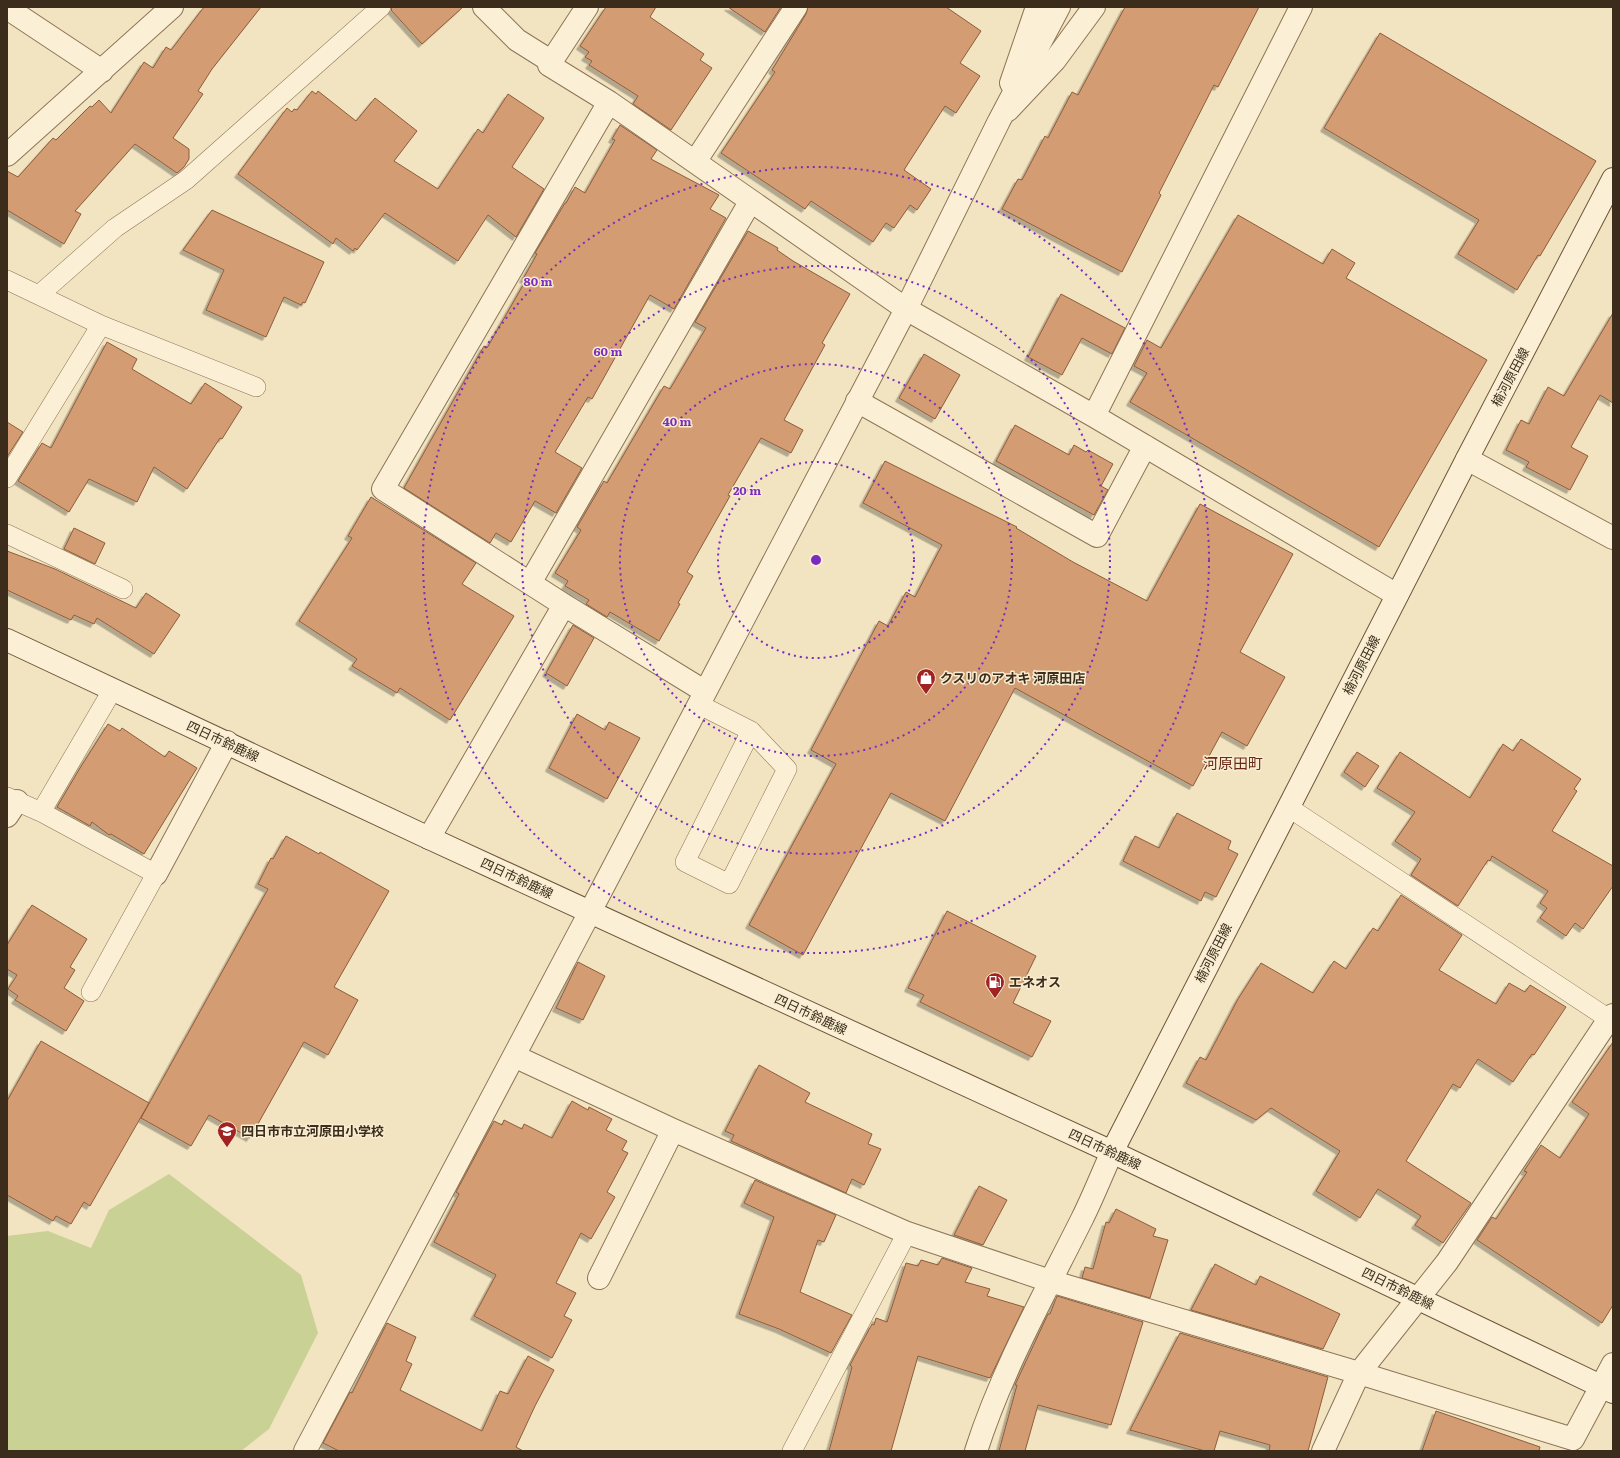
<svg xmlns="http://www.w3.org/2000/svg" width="1620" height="1458" viewBox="0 0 1620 1458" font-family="Literata,'Noto Sans JP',serif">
  <defs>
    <filter id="shadow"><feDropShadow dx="-3.5" dy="3.5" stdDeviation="0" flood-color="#0004"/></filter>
  </defs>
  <rect width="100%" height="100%" fill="#f2e4c1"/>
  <!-- green -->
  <path fill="#c9d194" d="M169,1174L301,1275L318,1333L269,1429L241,1451H7V1236L48,1231L91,1248L109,1210Z"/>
  <!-- building -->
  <path fill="#d39c73" stroke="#8e5c3a" filter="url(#shadow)" d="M204,7H261L212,69L198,91L203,94L173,138L189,149V159L184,167L177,173L135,144L75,211L81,214L64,244L7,210V171L18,177L53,138L56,140L90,106L92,107L99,100L111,113L144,62L153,68L166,47L171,50Z
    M392,7H463L422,44L391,10Z
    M606,7H656L650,17L704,54L700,60L712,68L671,130L633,104L638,96L589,65L592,61L585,57L589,52L580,46Z
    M728,7H781L765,32Z
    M808,7H946L981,31L960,63L980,76L956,113L945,106L904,170L931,189L917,210L910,205L894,228L886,223L873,242L811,201L805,209L721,153L775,72L772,70L806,14Z
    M1125,7H1259L1218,87L1214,85L1159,193L1161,195L1122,272L1002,209L1018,179L1022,180L1045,136L1048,138L1072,92L1078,95Z
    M1380,33L1596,161L1540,256L1538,255L1517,290L1458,254L1479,220L1324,128Z
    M312,91L316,94L318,91L356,121L375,98L417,131L394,161L438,189L478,129L483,133L508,94L544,118L512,167L544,189L516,237L488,215L458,261L385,213L357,250L355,248L353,251L336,238L333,244L238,174L287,108L292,112L294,109L297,110Z
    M620,125L657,150L651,159L719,195L710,209L726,218L674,309L650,295L592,399L588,397L555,452L582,468L556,513L535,501L511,542L496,533L490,543L404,488L484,346L487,348L526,280L523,279L537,254L535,253L565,203H566L575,187L585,193L615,140L612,139Z
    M212,210L324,262L305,303L303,302L301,305L284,297L266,337L206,310L224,270L183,250Z
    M1238,215L1323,264L1332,249L1355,263L1346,278L1487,360L1379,547L1130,402L1147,373L1134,366L1147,340L1161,348Z
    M748,231L778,248L777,250L793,261L850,294L822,343L825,345L784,420L803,430L791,453L761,438L728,495L730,496L687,572L693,576L678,603L680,604L659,641L610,612L607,617L586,604L589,600L565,586L568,581L555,573L581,530L577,527L604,481L607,483L664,386L670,389L706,328L695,322Z
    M1061,294L1125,328L1112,354L1082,338L1062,375L1028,357Z
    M1613,313V403L1600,395L1571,447L1588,456L1570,490L1526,467L1529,462L1506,450L1521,420L1529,424L1548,387L1564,396Z
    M107,342L137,359L132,369L191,404L205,383L242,407L222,439L220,438L187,489L154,467L137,502L89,479L69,512L18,481L42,443L51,448Z
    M924,354L960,375L935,419L899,398Z
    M7,422L23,432L7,457Z
    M1015,425L1069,455L1074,445L1086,452L1088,450L1113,464L1101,486L1108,490L1094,515L996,461Z
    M885,461L1017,527L1016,528L1073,562L1147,601L1200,504L1293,554L1240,652L1285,677L1247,746L1222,732L1193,786L1015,688L945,821L891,793L803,955L749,925L836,764L811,750L879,621L888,626L906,592L915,597L942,545L863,503Z
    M371,497L476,563L462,584L514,616L450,720L400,688L397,693L352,666L357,659L299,621L352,538L348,536Z
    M74,528L105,543L95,564L64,549Z
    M7,551L55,569L136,608L146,593L180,615L154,654L97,618L94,624L74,615L71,620L7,590Z
    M573,625L594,638L567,686L546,673Z
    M577,714L605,730L609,722L640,738L607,799L549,768Z
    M108,724L120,731L122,728L165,757L169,751L197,768L144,854L111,834L109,835L92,822L90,826L57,807L80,768Z
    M1521,739L1581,779L1574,789L1577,791L1552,831L1613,866V886L1583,929L1575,923L1566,936L1540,918L1547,908L1540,903L1548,891L1492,856L1490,861L1488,860L1458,906L1411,875L1421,859L1395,841L1415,812L1377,788L1400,752L1470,798L1503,744L1513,751Z
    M1357,752L1379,766L1365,787L1344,772Z
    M1177,813L1231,841L1228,849L1238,854L1216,897L1205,892L1201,901L1123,861L1135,836L1159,848Z
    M286,836L319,854L320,852L389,891L334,987L358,1000L328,1055L304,1042L250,1138L209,1115L191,1146L141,1118L268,889L258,884L271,858L273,859Z
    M1401,895L1462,935L1439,970L1496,1004L1509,983L1525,992L1530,985L1566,1007L1534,1055L1532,1054L1513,1082L1478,1059L1460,1088L1453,1084L1406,1161L1471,1203L1443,1243L1415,1225L1421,1216L1378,1189L1360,1218L1316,1191L1340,1151L1271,1108L1256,1120L1186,1083L1200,1057L1206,1060L1238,999L1261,963L1313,993L1334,961L1346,969L1373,928L1378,931Z
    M32,905L87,939L70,967L75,970L64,988L84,1001L66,1031L15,1000L18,996L8,989L17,975L7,969V945Z
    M947,911L1036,956L1013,1003L1051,1021L1032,1057L920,1002L924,995L908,988Z
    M578,962L605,976L583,1020L556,1008Z
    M41,1041L149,1103L90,1206L84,1202L71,1224L56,1216L53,1221L7,1195V1101Z
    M1613,1042V1305L1602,1323L1477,1240L1492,1217L1496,1219L1527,1172L1524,1171L1541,1145L1560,1158L1589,1114L1572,1102Z
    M759,1065L810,1093L805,1102L872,1134L868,1144L881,1149L864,1185L852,1179L846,1193L731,1141L734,1135L725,1131Z
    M572,1101L588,1110L589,1107L612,1119L606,1130L627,1141L622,1150L628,1153L607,1192L615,1197L591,1239L581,1233L556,1283L576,1293L564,1316L572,1320L552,1358L474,1316L496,1275L434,1242L459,1194L456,1192L494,1121L502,1125L504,1120L522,1129L524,1124L552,1138Z
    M755,1180L836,1215L824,1242L818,1240L800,1292L852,1315L831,1353L779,1329L739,1314L774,1217L744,1203Z
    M979,1186L1007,1200L983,1245L954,1235Z
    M1116,1209L1156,1229L1153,1236L1168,1240L1150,1298L1082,1278L1085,1267L1093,1269L1106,1222L1109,1223Z
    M942,1258L972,1268L965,1282L990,1289L987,1296L1024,1307L990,1378L918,1356L891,1451H829L852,1367L850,1365L872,1324L874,1325L876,1318L887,1322L906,1263L918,1266L921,1260L938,1265Z
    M1215,1264L1256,1285L1260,1276L1340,1314L1323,1349L1191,1310Z
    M1057,1296L1143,1322L1111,1425L1038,1405L1025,1451H999L1017,1385H1015L1048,1314H1050Z
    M387,1323L416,1337L406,1361L412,1364L400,1390L482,1431L500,1391L508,1394L528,1356L554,1370L535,1406L516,1447L523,1451H339L323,1443L350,1392L352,1393Z
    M1180,1333L1328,1377L1308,1451H1269L1270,1445L1220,1431L1214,1451H1205L1130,1430Z
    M1436,1411L1540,1447L1539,1451H1422Z"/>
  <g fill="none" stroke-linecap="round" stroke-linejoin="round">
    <defs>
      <path id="service" d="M7,280L101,325L256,387
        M39,295L115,228L186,180L381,7
        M7,478L101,325
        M7,534L123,589
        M698,704L751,731L787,769L729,884L685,862L751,731
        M7,797L41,812L156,874L91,992
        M1288,807L1609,1019
        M41,812L113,689
        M792,1451L907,1233"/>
      <path id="minor" d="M484,7L517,40L552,62
        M587,7L549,65L609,102L906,309L1094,416L1397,595
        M7,8L102,71
        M1011,83L1037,7
        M609,102L383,489L564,605L704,691
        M1008,110L1055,60L1094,7
        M7,155L172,7
        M695,162L796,7
        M857,401L1097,536L1145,446
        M1094,416L1301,7
        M1467,459L1613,538
        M530,583L750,202
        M7,816L17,801
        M429,838L564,605
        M156,874L227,742
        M514,1056L673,1130L907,1233L1050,1281L1359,1373L1573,1439L1613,1364
        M599,1278L673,1130
        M305,1451L590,912
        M976,1451C1002,1370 1044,1295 1082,1219C1093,1197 1102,1174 1112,1152
        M1323,1451L1359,1373L1447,1262L1609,1019L1613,1015"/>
      <path id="tertiary" d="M590,912L906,309L999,121L1059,7"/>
      <path id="secondary" d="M7,640L429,838L1112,1152L1613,1392
        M1112,1152L1467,459L1613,179"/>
    </defs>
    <!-- service casing -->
    <use href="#service" stroke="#8d7457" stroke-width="20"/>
    <!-- minor casing -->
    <use href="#minor" stroke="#8d7457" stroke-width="24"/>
    <!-- tertiary casing -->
    <use href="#tertiary" stroke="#8d7457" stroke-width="24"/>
    <!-- secondary casing -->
    <use href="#secondary" stroke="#6e553a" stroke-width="24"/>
    <!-- service -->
    <use href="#service" stroke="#fbf0d5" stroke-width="19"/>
    <!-- minor -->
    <use href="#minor" stroke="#fbf0d5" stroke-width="22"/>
    <!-- tertiary -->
    <use href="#tertiary" stroke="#fbf0d5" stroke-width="22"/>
    <!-- secondary -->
    <use href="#secondary" stroke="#fbf0d5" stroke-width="22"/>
  </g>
  <!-- distance rings -->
  <g fill="none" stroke="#7b2cbf" stroke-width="2" stroke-dasharray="2 4">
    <circle cx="816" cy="560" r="98"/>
    <circle cx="816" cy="560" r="196"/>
    <circle cx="816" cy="560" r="294"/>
    <circle cx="816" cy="560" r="393"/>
  </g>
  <!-- icons -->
  <defs>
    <symbol id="shop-pin" viewBox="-11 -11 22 30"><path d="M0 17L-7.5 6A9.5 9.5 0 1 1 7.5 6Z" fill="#a12222" stroke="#f8edd1"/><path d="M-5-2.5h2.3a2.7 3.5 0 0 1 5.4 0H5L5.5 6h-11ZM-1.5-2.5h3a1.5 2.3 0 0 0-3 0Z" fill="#fff"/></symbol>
    <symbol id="fuel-pin" viewBox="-11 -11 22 30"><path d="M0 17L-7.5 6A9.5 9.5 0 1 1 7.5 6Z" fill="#a12222" stroke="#f8edd1"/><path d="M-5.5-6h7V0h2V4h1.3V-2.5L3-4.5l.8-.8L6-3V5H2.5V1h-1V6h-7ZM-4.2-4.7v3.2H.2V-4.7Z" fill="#fff"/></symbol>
    <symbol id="school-pin" viewBox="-11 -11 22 30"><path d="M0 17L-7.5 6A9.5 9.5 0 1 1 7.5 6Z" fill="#a12222" stroke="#f8edd1"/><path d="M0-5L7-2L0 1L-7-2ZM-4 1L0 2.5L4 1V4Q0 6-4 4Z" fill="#fff"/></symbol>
  </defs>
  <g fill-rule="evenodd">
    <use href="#shop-pin" x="915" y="667" width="22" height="30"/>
    <use href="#fuel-pin" x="984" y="971" width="22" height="30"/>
    <use href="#school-pin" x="216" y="1120" width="22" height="30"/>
  </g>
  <g text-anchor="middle" stroke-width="3" stroke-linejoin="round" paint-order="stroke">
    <!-- street labels -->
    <g font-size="13" fill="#3b2c1c" stroke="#f8edd1">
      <text transform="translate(1510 377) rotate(-62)" y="5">楠河原田線</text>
      <text transform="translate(1361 665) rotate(-63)" y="5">楠河原田線</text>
      <text transform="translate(223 741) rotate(25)" y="5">四日市鈴鹿線</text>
      <text transform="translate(517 878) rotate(25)" y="5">四日市鈴鹿線</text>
      <text transform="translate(1213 953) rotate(-63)" y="5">楠河原田線</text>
      <text transform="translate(811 1014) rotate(25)" y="5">四日市鈴鹿線</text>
      <text transform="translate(1105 1149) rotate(25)" y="5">四日市鈴鹿線</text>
      <text transform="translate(1398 1288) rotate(26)" y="5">四日市鈴鹿線</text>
    </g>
    <!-- poi labels -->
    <g font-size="13" font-weight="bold" fill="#3b2c1c" stroke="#f8edd1" text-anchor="start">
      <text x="940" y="683">クスリのアオキ 河原田店</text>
      <text x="1009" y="987">エネオス</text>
      <text x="241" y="1136">四日市市立河原田小学校</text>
    </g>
    <!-- quarter labels -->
    <g font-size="15" fill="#6b2a18" stroke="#f8edd1">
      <text x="1233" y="769">河原田町</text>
    </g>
  </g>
  <circle cx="816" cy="560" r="6" fill="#7b2cbf" stroke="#f8edd1" stroke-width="2"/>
  <g font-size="12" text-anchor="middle" font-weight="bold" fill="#7b2cbf" stroke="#f8edd1" stroke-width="3" stroke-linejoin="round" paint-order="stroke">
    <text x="538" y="286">80 m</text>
    <text x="608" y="356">60 m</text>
    <text x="677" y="426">40 m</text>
    <text x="747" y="495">20 m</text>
  </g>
  <!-- border -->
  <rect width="1620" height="1458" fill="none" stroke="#3b2c1c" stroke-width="16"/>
</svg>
